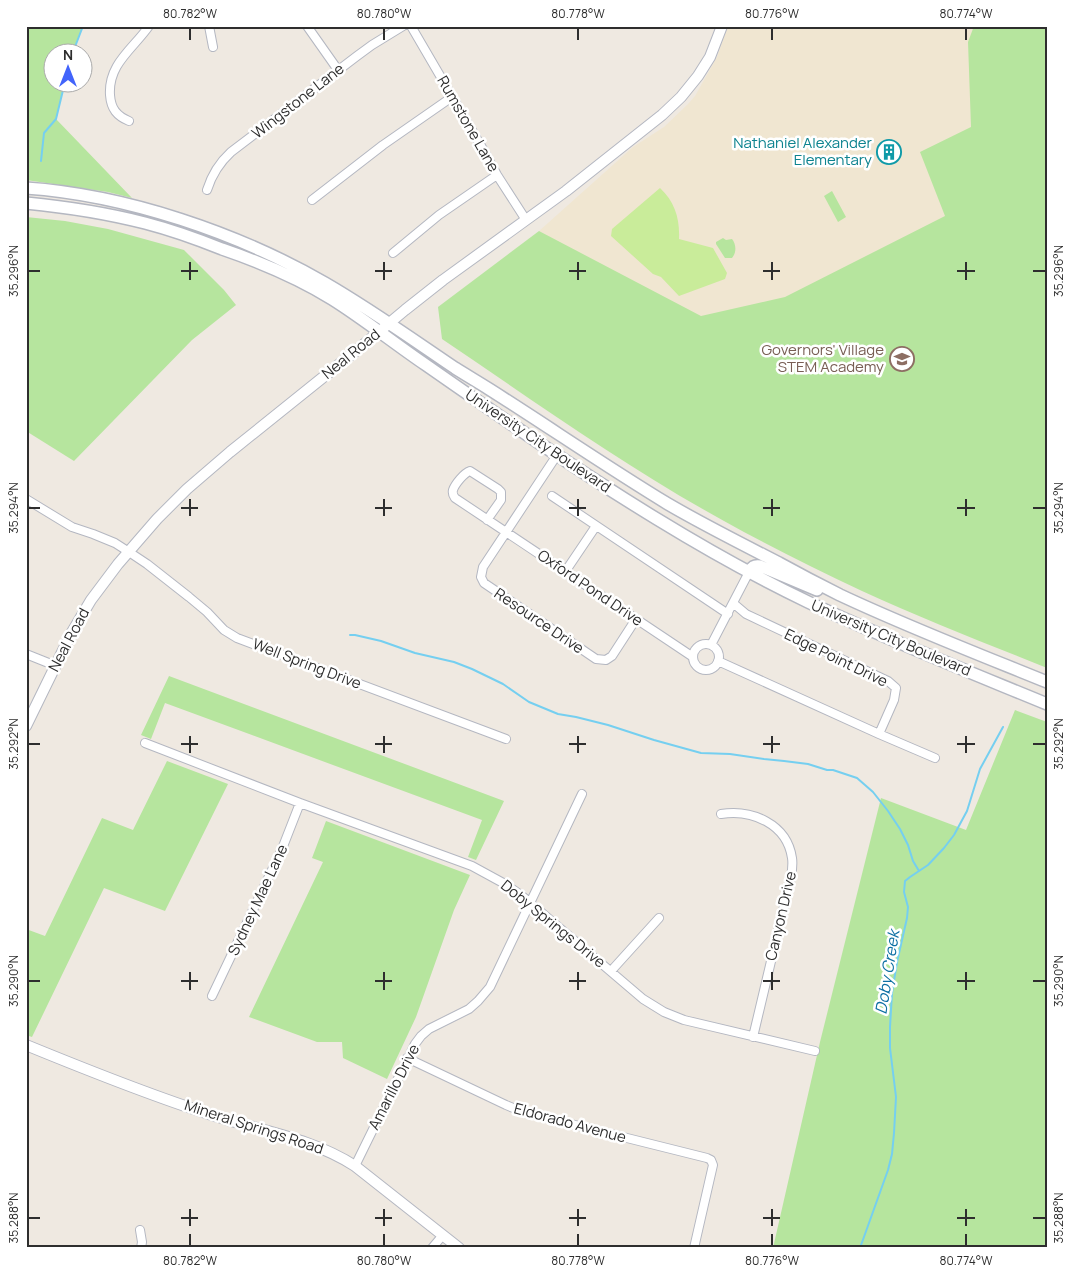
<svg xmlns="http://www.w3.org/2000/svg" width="1073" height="1274" viewBox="0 0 1073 1274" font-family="Manrope,sans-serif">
  <rect width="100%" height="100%" fill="#efe9e1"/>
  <!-- education -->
  <path fill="#f0e6d1" d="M728,26H1047V488L1033,522L539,231L633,147L664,127L688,104L695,96L717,57Z"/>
  <!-- green -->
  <path fill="#b6e59e" d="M26,26H83L73,52H52V82L65,83L56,119L132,198L108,192L26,180Z
    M974,26H1047V668C985,643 923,619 862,591C815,569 769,546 724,521C626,467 534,401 442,339L438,307L539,231L701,316L785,297L945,216L920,152L971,127L968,42Z
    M832,191L846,217L838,222L824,196Z
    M26,217L65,221L108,229L184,250L224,290L236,305L192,340L74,461L26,431Z
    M723,238L726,240L732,239C736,244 737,252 732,258H725L716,244V242Z
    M169,676L504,801L476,860L468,857L482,820L165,703L151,739L141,735Z
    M1015,710L1047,722V1248H773L820,1042L881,798L966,830Z
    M167,761L228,784L165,911L104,888L32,1037L26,1035V929L45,936L102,818L133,830Z
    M326,821L470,875L454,910L416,1017L387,1079L343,1058L342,1042H317L249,1017L323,862L312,858Z"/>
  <!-- pitch -->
  <path fill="#c9ec9a" d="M660,188C675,202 680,219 679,239L713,248L727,273L725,279L679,296L661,277L653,274L611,236L612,229Z"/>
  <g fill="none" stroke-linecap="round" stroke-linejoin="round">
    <!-- stream -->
    <path stroke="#75cff0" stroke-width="2" d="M73,52L83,26
      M41,161L44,133L56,119L65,82
      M350,635H355L381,641L415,653L454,662L472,669L503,684L529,702L558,714L576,717L608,725L654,740L701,753L730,754L764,759L784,761L808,764L827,770H833L857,778L873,792L888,811L900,829L908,845L913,861L919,871
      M860,1248L888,1170L892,1154L894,1133L896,1097L890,1048V1027L892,993L897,962L907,918L908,907L904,892L905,881L910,877L928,865L944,848L954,835L967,811L980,769L1003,727"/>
    <defs>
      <path id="minor" d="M209,26L213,47
        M307,26L338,70
        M411,26L484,151L497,175L526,220
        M129,121C117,116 111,109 110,95C108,64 133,49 149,26
        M207,190C212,174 219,163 231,152L357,56L372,45L403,26
        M312,200L383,145L452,97
        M393,253L439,215L497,175
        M557,455L483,567L481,577L484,583L596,659L606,660L612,656L636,619
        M552,496L728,614
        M26,499L72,527L93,534L115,543L129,552L147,564L189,597L207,612L224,630L237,638L506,739
        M487,520L501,500V492L498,489L470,471C464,473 455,484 453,490C452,494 453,495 455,498L506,532L693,657
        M565,572L596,526
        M733,603L746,614L888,681L896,688L894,700L879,734
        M693 657a13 13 0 1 1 26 0a13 13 0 1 1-26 0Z
        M711,645L749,572
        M26,654L56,666
        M718,661L879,734L935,758
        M145,743L300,803L472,866L505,884L521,895L643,999L664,1012L684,1020L815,1051
        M721,814C752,809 787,824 792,858C793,864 792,871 791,877L753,1037
        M611,971L659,918
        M212,996L282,849L300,803
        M407,1058L506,1105L523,1112L707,1158L711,1160L713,1165L694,1248
        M355,1166L415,1044L421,1036L429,1029L469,1009L478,1001L490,987L582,794
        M140,1230L142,1242L141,1248
        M432,1248L443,1235"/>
      <path id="tertiary" d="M26,726L72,632L91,600L118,564L157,519L187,489L230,452L362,346L405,310L443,280L566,191L662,115L681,97L698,76L710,57L722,26
        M26,1045C87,1070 149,1095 212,1115C260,1131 312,1138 355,1166L459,1248"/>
      <path id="secondary" d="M26,188C127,195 238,233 325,283C370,309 412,339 455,368C466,375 478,382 489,389C549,427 607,467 668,504C704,525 742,544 779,563C799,574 820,585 840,595C908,627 978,654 1047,682
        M26,203C67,207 106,213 145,223C172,230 197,239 222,249C260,262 298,278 332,299C364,319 395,344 426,365C502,418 578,471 657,519C706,549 756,577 808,602C886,639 967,671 1047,704
        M749,572C752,567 754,565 760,566L817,590"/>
    </defs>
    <!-- minor casing -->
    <use href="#minor" stroke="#b4b7c1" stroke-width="10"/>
    <!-- tertiary casing -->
    <use href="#tertiary" stroke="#b4b7c1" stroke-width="12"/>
    <!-- secondary casing -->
    <use href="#secondary" stroke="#b4b7c1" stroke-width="14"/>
    <!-- minor -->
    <use href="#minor" stroke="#fff" stroke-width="8"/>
    <!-- tertiary -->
    <use href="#tertiary" stroke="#fff" stroke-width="10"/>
    <!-- secondary -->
    <use href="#secondary" stroke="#fff" stroke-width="11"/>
  </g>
  <!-- ticks -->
  <path fill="none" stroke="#2e2e2e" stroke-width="2" d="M190,28V40M384,28V40M578,28V40M772,28V40M966,28V40M190,262V280M384,262V280M578,262V280M772,262V280M966,262V280M28,271H40M181,271H198M375,271H392M569,271H586M763,271H780M957,271H975M1033,271H1046M190,499V516M384,499V516M578,499V516M772,499V516M966,499V516M28,508H40M181,508H198M375,508H392M569,508H586M763,508H780M957,508H975M1033,508H1046M190,736V753M384,736V753M578,736V753M772,736V753M966,736V753M28,744H40M181,744H198M375,744H392M569,744H586M763,744H780M957,744H975M1033,744H1046M190,972V990M384,972V990M578,972V990M772,972V990M966,972V990M28,981H40M181,981H198M375,981H392M569,981H586M763,981H780M957,981H975M1033,981H1046M190,1209V1226M384,1209V1226M578,1209V1226M772,1209V1226M966,1209V1226M28,1218H40M181,1218H198M375,1218H392M569,1218H586M763,1218H780M957,1218H975M1033,1218H1046M190,1234V1246M384,1234V1246M578,1234V1246M772,1234V1246M966,1234V1246"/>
  <!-- icons -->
  <defs>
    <symbol id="building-ring" viewBox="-11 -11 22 22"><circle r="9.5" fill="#fff" stroke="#0f9aa8" stroke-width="1.5"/><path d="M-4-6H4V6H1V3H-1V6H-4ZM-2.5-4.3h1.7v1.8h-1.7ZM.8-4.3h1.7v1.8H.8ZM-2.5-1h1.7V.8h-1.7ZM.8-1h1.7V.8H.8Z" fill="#0f9aa8"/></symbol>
    <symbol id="school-ring" viewBox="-11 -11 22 22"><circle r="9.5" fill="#fff" stroke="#8d6e63" stroke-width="1.5"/><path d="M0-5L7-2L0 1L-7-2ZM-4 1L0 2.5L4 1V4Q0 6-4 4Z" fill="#8d6e63"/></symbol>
  </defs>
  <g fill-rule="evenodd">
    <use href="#building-ring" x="875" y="138" width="28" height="28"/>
    <use href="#school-ring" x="888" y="345" width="28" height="28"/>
  </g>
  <g text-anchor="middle" stroke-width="5" stroke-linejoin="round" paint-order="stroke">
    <!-- street labels -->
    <g font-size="15" fill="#2e2e2e" stroke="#fff">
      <text transform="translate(298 101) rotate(-38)" y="5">Wingstone Lane</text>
      <text transform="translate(468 124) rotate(60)" y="5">Rumstone Lane</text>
      <text transform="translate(351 354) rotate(-39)" y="5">Neal Road</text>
      <text transform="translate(538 441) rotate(34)" y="5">University City Boulevard</text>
      <text transform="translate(590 588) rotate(34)" y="5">Oxford Pond Drive</text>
      <text transform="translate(539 621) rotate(34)" y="5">Resource Drive</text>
      <text transform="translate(891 638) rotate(23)" y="5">University City Boulevard</text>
      <text transform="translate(69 640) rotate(-62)" y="5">Neal Road</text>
      <text transform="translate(836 658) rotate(26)" y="5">Edge Point Drive</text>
      <text transform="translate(307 664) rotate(21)" y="5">Well Spring Drive</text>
      <text transform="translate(258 900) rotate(-65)" y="5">Sydney Mae Lane</text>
      <text transform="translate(781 916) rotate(-77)" y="5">Canyon Drive</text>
      <text transform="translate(553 924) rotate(39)" y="5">Doby Springs Drive</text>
      <text transform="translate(394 1087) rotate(-63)" y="5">Amarillo Drive</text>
      <text transform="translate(570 1123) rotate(15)" y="5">Eldorado Avenue</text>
      <text transform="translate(254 1127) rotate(18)" y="5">Mineral Springs Road</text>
    </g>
    <!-- culture labels -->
    <g font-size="15" fill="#0d838f" stroke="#fff" text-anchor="end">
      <text x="872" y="148">Nathaniel Alexander<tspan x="872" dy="17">Elementary</tspan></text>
    </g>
    <!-- education labels -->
    <g font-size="15" fill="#785e54" stroke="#fff" text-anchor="end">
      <text x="884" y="355">Governors' Village<tspan x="884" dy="17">STEM Academy</tspan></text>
    </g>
    <!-- water labels -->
    <g font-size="16" font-style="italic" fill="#0d6fa3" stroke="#fff">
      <text transform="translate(887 972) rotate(-81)" y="6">Doby Creek</text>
    </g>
  </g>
  <!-- border -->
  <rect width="1073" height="1274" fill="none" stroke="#ffffff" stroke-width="55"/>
  <!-- north arrow -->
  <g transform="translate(68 68)"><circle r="24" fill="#ffffff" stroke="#ababab"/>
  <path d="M0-4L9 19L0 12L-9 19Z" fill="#4264fb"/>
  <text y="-8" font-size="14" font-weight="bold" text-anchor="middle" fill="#2e2e2e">N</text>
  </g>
  <rect x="28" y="28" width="1018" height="1218" fill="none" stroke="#2e2e2e" stroke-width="2"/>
  <g font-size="12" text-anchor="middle" fill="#2e2e2e">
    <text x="190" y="18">80.782°W</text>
    <text x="384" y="18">80.780°W</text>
    <text x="578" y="18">80.778°W</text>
    <text x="772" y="18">80.776°W</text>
    <text x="966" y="18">80.774°W</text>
    <text transform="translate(14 271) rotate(-90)" y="4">35.296°N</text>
    <text transform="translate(1059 271) rotate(-90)" y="4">35.296°N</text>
    <text transform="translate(14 508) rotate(-90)" y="4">35.294°N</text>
    <text transform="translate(1059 508) rotate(-90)" y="4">35.294°N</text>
    <text transform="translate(14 744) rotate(-90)" y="4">35.292°N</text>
    <text transform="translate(1059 744) rotate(-90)" y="4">35.292°N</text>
    <text transform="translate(14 981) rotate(-90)" y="4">35.290°N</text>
    <text transform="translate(1059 981) rotate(-90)" y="4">35.290°N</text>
    <text transform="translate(14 1218) rotate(-90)" y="4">35.288°N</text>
    <text transform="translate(1059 1218) rotate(-90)" y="4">35.288°N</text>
    <text x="190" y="1265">80.782°W</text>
    <text x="384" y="1265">80.780°W</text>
    <text x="578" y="1265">80.778°W</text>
    <text x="772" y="1265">80.776°W</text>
    <text x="966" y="1265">80.774°W</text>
  </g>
</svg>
